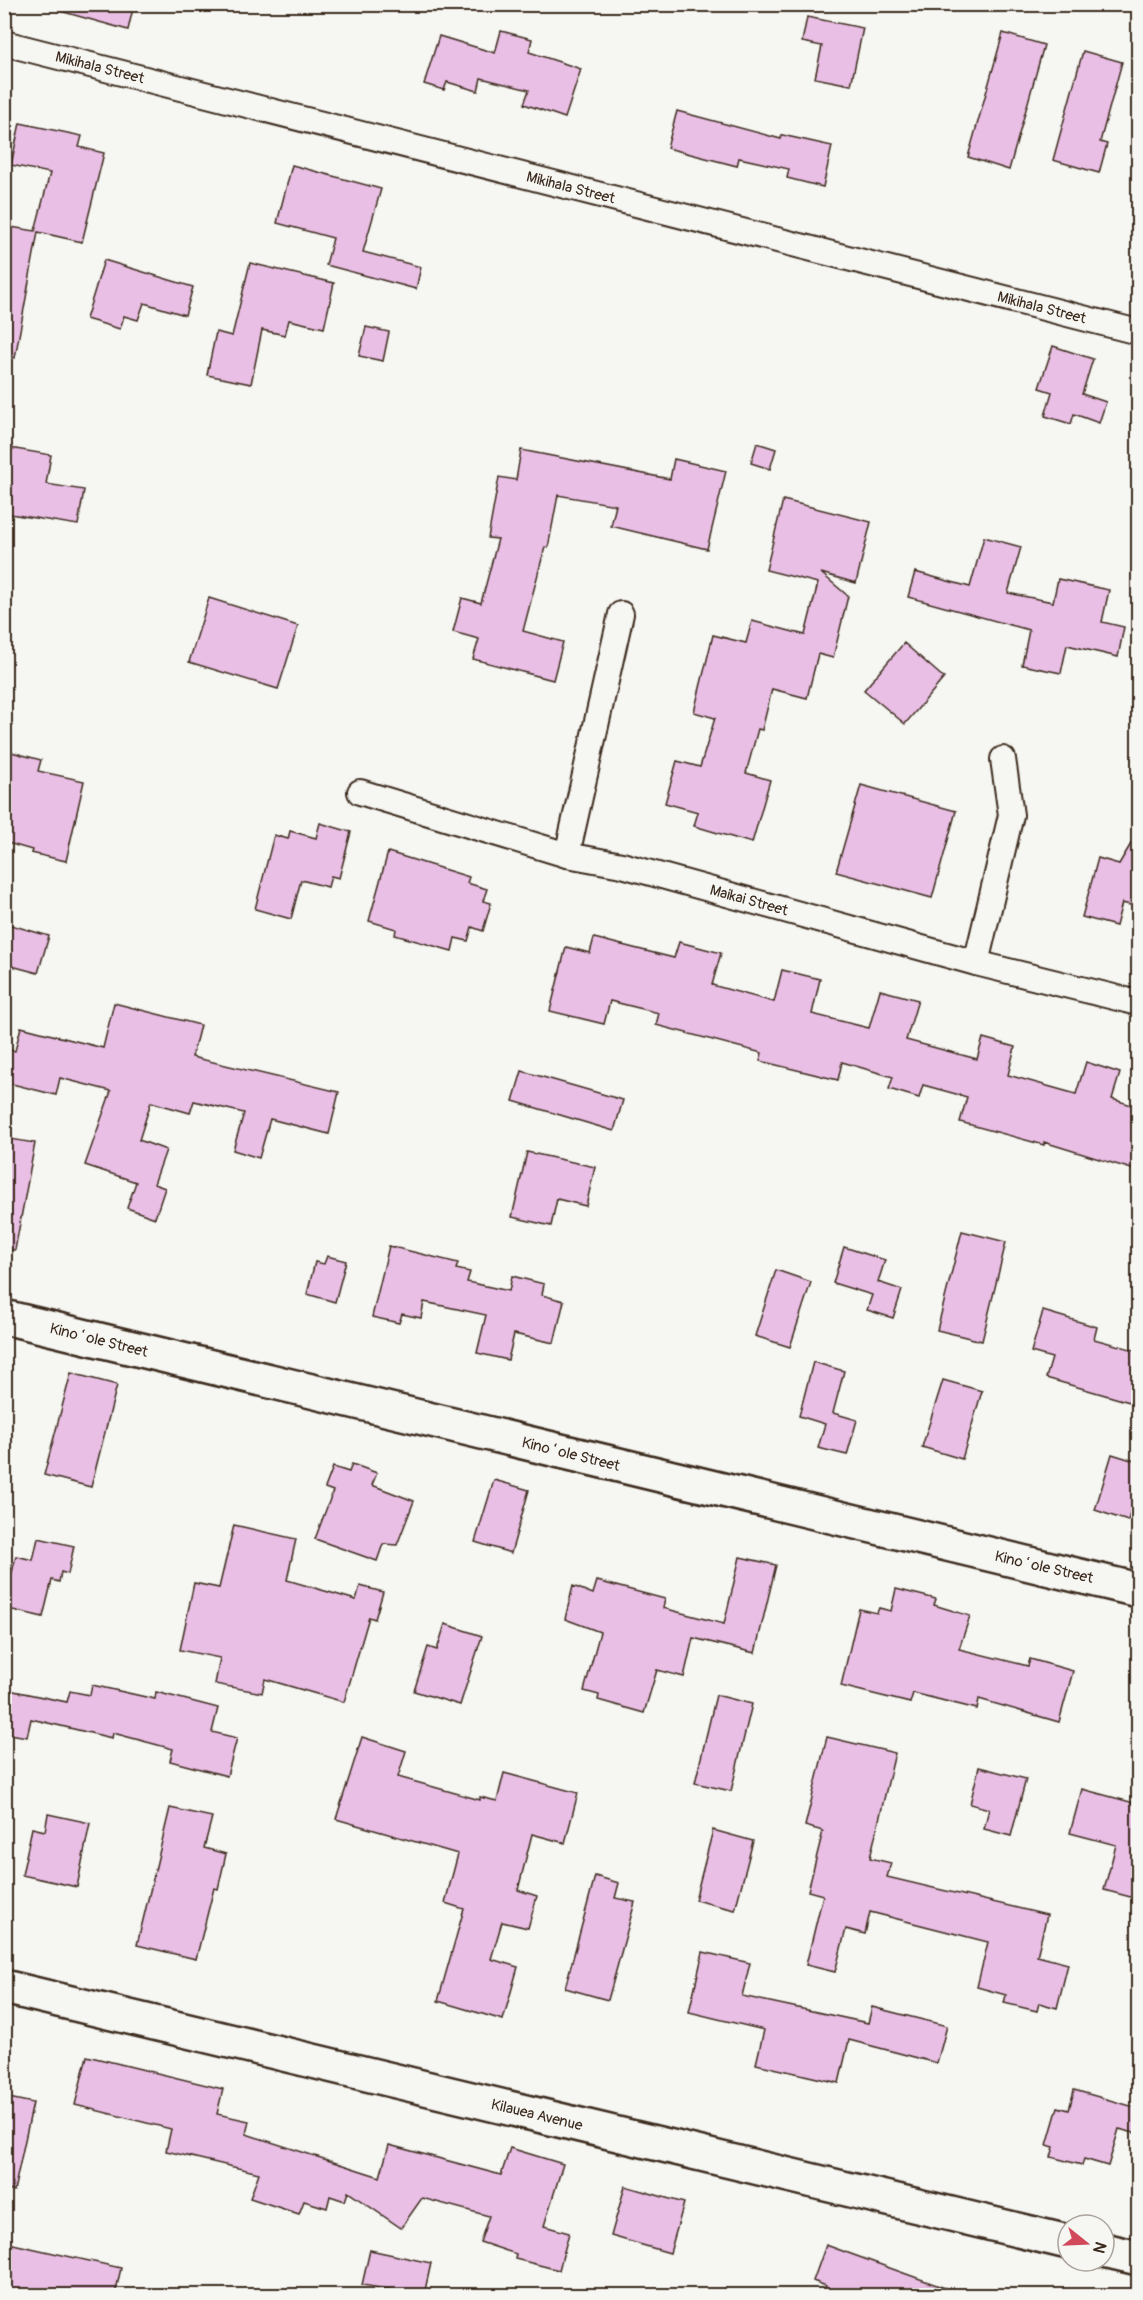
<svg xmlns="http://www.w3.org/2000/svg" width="1143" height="2300" viewBox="0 0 1143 2300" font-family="Pangolin,sans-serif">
  <rect width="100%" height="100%" fill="#f6f6f2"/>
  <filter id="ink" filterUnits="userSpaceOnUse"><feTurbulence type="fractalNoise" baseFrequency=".0167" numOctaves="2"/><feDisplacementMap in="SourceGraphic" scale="12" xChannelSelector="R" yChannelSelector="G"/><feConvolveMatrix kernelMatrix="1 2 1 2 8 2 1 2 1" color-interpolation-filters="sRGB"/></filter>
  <g filter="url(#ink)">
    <!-- building -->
    <path fill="#eabfe5" stroke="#3b2a1e" stroke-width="1.5" d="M61,4H134L128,30L60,11Z
      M807,17L863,28L851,85L815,78L822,46L802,42Z
      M501,31L532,39L529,52L581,69L565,118L524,104L529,90L481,78L478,91L447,82L444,90L424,84L439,36L495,53Z
      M1003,33L1044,45L1009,170L968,157Z
      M1083,51L1122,62L1100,142L1107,144L1099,173L1053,160Z
      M677,111L781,139L782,135L832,146L823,187L787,178L789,169L739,158L737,166L667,148Z
      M20,123L82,136L79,147L104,153L82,242L38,232L15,358L4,357V226L35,231L50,173L11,165Z
      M292,165L381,189L363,252L421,267L416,289L326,265L333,238L277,223Z
      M104,260L193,287L185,315L144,303L138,320L124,316L120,329L86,319Z
      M250,263L334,283L324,328L289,320L285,335L262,330L251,384L207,375L216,332L232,336Z
      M366,327L389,332L383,361L359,356Z
      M1053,346L1093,359L1082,394L1106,402L1099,423L1074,414L1071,424L1045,416L1052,392L1039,388Z
      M757,443L776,449L770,469L751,463Z
      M4,447L51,455L46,484L84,490L78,525L4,513Z
      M521,450L670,479L674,459L726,471L707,549L611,526L616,505L558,495L548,548L545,547L523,631L563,642L553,680L473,659L479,639L453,632L462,598L481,603L498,539L488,538L499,477L516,480Z
      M783,500L871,522L856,583L821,573L848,596L833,658L818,654L807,698L772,689L762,730L758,729L746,773L770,780L752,843L694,826L698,812L665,803L677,761L700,767L715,718L694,712L713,635L746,643L752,621L805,635L818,583L766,570Z
      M984,537L1021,547L1008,593L1053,602L1058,579L1109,590L1102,622L1124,627L1118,657L1067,645L1061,673L1022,665L1029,630L908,597L915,572L970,587Z
      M209,598L298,626L278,689L189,662Z
      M904,643L944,678L905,724L864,690Z
      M4,750L41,760L38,771L84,781L66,861L31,853L32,850L4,842Z
      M861,785L956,811L932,898L836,872Z
      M320,823L351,832L339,878L331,876L328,887L301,880L291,919L255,909L274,835L288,839L290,831L316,838Z
      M1138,832V907L1122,903L1116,926L1082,917L1098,858L1119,864Z
      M388,852L469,877L467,883L487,889L483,901L491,903L483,931L472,927L468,941L455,938L452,951L395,935L396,929L369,921Z
      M4,923L49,936L38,973L4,964Z
      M594,938L674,958L679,942L721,953L712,985L774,1002L782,970L820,979L812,1014L869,1028L880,990L918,1000L906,1040L977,1059L983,1038L1015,1047L1008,1075L1076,1094L1086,1062L1120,1073L1112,1099L1138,1107V1171L1044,1142V1145L960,1122L967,1097L923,1085L919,1098L889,1089L893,1077L842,1062L838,1080L760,1061L762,1053L656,1025L659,1013L610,1001L604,1024L550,1011L566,947L590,953Z
      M114,1003L200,1025L192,1057L339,1092L329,1134L270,1119L259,1158L233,1150L244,1113L194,1101L190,1113L151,1102L139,1140L166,1150L154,1184L165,1188L155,1218L127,1208L136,1182L85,1165L111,1091L60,1078L56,1095L4,1082V1049L15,1051L21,1027L103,1048Z
      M522,1071L623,1100L614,1131L513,1101Z
      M4,1138L35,1143L15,1250L4,1249Z
      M527,1152L595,1167L586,1206L557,1199L551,1226L512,1217Z
      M962,1231L1006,1242L982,1341L937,1330Z
      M389,1246L458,1263L456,1269L470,1272L467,1282L509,1291L512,1276L544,1284L542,1295L564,1301L554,1343L514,1334L508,1360L477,1353L486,1315L424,1302L421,1318L402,1314L399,1323L372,1317Z
      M844,1247L885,1260L878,1282L902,1290L893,1318L867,1310L872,1295L833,1283Z
      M327,1256L346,1261L335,1302L307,1294L315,1262L324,1264Z
      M776,1270L811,1282L790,1347L755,1336Z
      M1043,1311L1097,1327L1094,1339L1138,1351V1383L1133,1403L1046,1378L1052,1358L1031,1352Z
      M813,1362L844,1371L833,1413L857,1420L847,1455L818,1448L825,1424L799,1416Z
      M71,1373L117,1385L91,1487L44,1475Z
      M943,1380L982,1391L962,1459L922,1447Z
      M1112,1454L1138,1462V1504L1133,1502L1128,1521L1095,1510Z
      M352,1464L377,1473L372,1485L414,1501L397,1545L383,1544L377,1561L315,1539L333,1491L325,1488L333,1467L349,1472Z
      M494,1480L529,1490L511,1553L475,1542Z
      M234,1525L296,1539L287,1580L356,1600L360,1586L383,1592L375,1619L369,1617L344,1702L265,1679L262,1693L215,1684L220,1658L180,1650L194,1583L219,1588Z
      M38,1538L74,1546L68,1574L61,1572L59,1582L52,1580L43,1617L4,1608V1579L10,1581L16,1556L33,1560Z
      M740,1557L776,1565L755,1653L693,1638L684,1677L657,1670L644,1713L598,1700L599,1695L584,1691L600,1632L565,1619L573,1586L593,1594L597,1581L665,1599L663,1608L724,1624Z
      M896,1589L936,1599L934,1605L970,1616L959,1649L1028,1666L1030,1659L1073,1671L1059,1722L979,1699L977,1709L913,1693L910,1703L841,1686L859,1609L877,1613L879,1608L891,1611Z
      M445,1624L482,1636L460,1705L414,1691L428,1647L437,1650Z
      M92,1685L155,1699L156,1692L218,1708L212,1732L237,1738L227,1776L170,1761L173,1749L113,1733L112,1738L31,1719L27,1737L4,1733V1689L67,1702L70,1691L90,1695Z
      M716,1695L752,1704L731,1791L695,1783Z
      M362,1737L406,1751L398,1777L480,1800V1797L497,1801L504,1773L578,1793L565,1843L532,1834L518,1890L537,1896L528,1928L502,1922L491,1959L518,1967L503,2020L438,2001L464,1909L445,1903L458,1854L336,1819Z
      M827,1737L895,1753L870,1858L891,1863L887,1877L1047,1915L1037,1956L1068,1964L1057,2008L1039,2003L1037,2011L1004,2003L1006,1995L977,1987L988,1942L870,1912L865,1934L846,1929L835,1972L806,1965L823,1895L808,1891L823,1831L805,1826Z
      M979,1767L1026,1779L1011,1836L984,1829L989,1809L970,1804Z
      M1082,1789L1138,1804V1899L1104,1890L1116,1845L1070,1833Z
      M170,1808L212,1817L204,1848L226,1854L218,1889L214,1888L196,1959L137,1945Z
      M48,1814L90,1823L77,1887L22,1875L32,1828L45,1831Z
      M713,1830L753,1841L735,1910L695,1900Z
      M595,1876L619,1883L615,1898L635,1902L608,2000L565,1988Z
      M703,1952L750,1963L742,1996L868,2023L872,2007L947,2026L937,2063L849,2040L839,2083L756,2064L764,2030L689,2012Z
      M87,2056L223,2089L217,2114L249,2121L246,2134L380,2177L389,2145L501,2175L510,2148L563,2164L544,2226L569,2233L559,2270L515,2259L516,2254L480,2242L489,2216L422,2198L401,2228L348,2192L345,2201L330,2196L327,2208L304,2201L299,2214L250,2198L259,2173L166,2151L171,2129L75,2105Z
      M1074,2090L1138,2108V2134L1119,2129L1108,2166L1084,2159L1082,2165L1051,2157L1054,2147L1047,2145L1058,2107L1069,2110Z
      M4,2097L33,2103L14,2191L4,2190Z
      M625,2186L684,2203L670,2253L611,2236Z
      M4,2242L121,2268L115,2295H4Z
      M826,2245L959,2293V2295H823L826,2286L813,2281Z
      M370,2250L431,2263L424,2295L362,2285Z"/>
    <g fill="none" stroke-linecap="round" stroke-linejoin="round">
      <defs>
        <g id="street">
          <path id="s1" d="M4,43L1138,332"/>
          <path id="s2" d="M360,792L567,855L622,865L976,963L1138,1003"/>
          <path d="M567,855L621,614"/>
          <path d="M976,963L1011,815L1003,759"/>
        </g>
        <g id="secondary">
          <path d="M4,1317L1138,1590"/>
          <path id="s3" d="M4,1987L1068,2242"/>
          <path d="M1104,2250L1138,2258"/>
        </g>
      </defs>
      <!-- street casing -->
      <use href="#street" stroke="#3b2a1e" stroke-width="28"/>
      <!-- secondary casing -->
      <use href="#secondary" stroke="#3b2a1e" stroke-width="38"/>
      <!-- street -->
      <use href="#street" stroke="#f6f6f2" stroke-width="24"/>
      <!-- secondary -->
      <use href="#secondary" stroke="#f6f6f2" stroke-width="33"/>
    </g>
  </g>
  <g text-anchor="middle" stroke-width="6" stroke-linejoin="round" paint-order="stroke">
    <!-- street labels -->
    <g font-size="15" fill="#3b2a1e" stroke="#f6f6f2">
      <text dy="5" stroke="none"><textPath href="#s1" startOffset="99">Mikihala Street</textPath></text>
      <text dy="5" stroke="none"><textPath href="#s1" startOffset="585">Mikihala Street</textPath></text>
      <text dy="5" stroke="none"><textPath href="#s1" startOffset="1071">Mikihala Street</textPath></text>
      <text dy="5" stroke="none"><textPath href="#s2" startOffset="404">Maikai Street</textPath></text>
      <text transform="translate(99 1340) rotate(14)" y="5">Kinoʻole Street</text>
      <text transform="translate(571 1454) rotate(14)" y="5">Kinoʻole Street</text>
      <text transform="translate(1044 1567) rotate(13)" y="5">Kinoʻole Street</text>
      <text dy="5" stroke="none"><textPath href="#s3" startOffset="548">Kilauea Avenue</textPath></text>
    </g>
  </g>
  <!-- margin -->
  <rect width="1143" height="2300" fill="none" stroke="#f6f6f2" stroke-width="24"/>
  <rect x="12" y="12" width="1119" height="2276" fill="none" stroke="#3b2a1e" stroke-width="2" filter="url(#ink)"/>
  <!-- north arrow -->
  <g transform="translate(1086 2243) rotate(108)"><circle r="28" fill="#f6f6f2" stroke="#aba49d" stroke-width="1.5"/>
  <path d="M0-4.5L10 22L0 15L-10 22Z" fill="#d1495b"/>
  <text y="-9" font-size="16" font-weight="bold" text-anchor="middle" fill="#3b2a1e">N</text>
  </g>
</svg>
